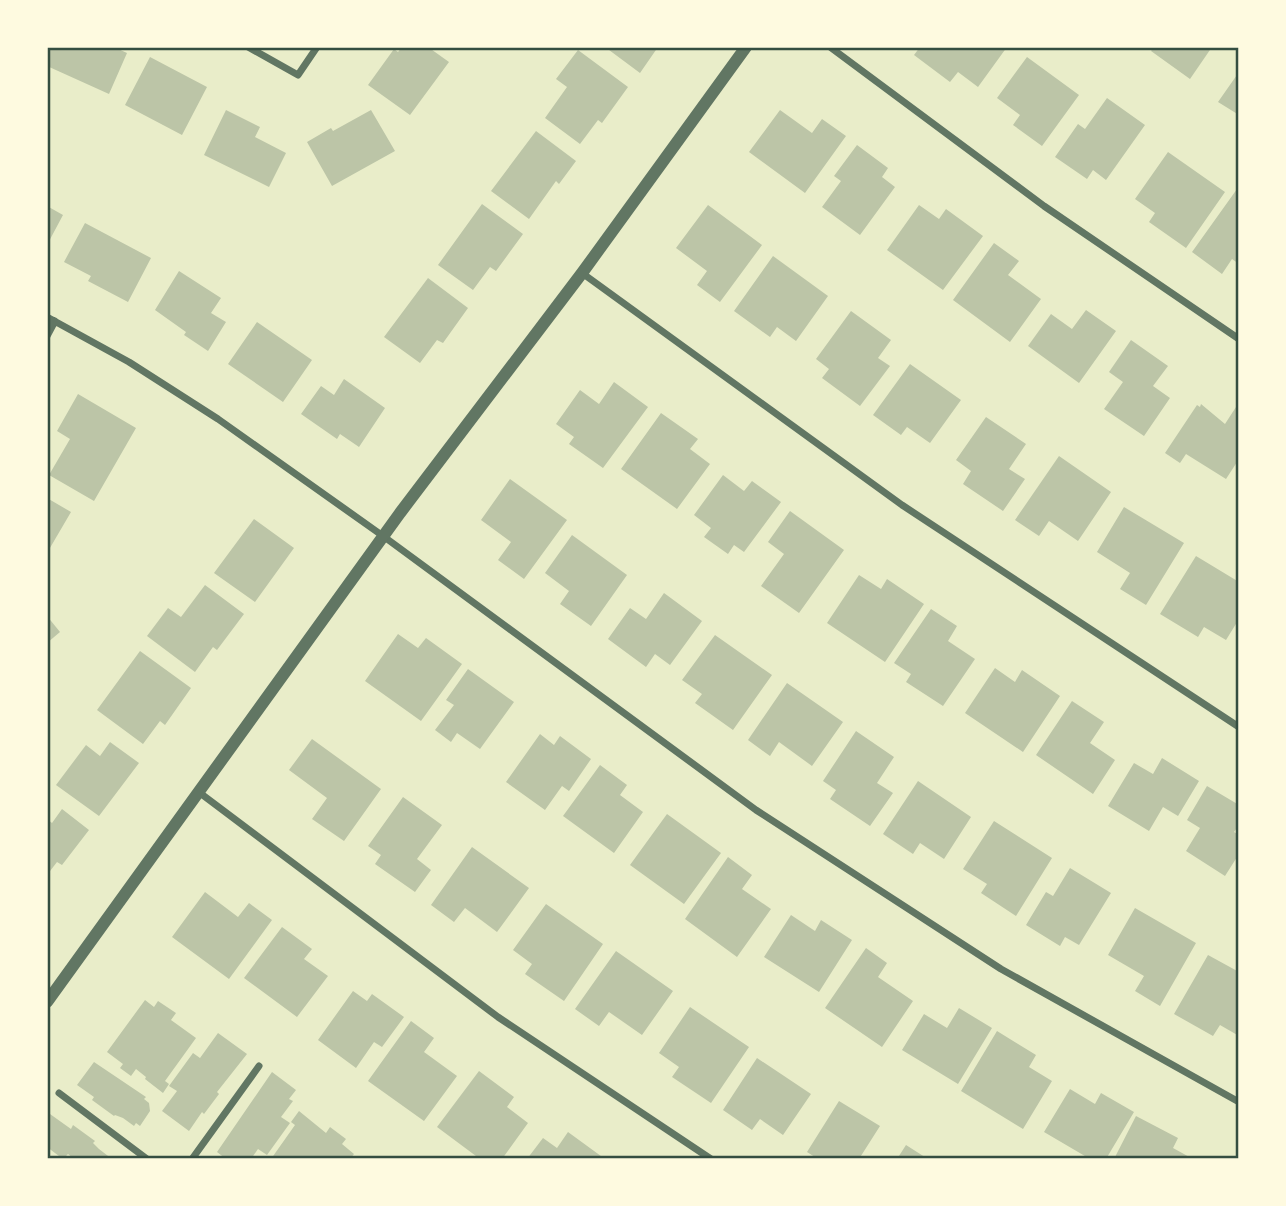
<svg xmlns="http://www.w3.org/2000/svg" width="1286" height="1206" viewBox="0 0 1286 1206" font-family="'IBM Plex Sans',sans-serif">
  <rect width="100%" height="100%" fill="#e9edc9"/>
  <!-- building -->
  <path fill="#bcc5a7" d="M49,47H114L127,53L109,94L47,66Z
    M402,47H428L449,62L410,115L368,85L394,49L398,52Z
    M605,47H658L640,73Z
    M920,47H1007L978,87L958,72L950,82L914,55Z
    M1154,47H1212L1190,79L1151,51Z
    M578,50L628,87L602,123L598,120L580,144L545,118L567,87L556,79Z
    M150,57L207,87L182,135L125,105Z
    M1027,57L1079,95L1042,146L1013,125L1020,115L997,98Z
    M1239,72V115L1218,102Z
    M1107,98L1145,125L1106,180L1093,170L1087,179L1055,157L1078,124L1085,129Z
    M226,110L260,127L255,137L286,153L269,187L204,155Z
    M371,110L395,151L332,186L307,142L331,128L333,131Z
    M780,110L812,133L822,119L846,136L805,193L749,152Z
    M536,131L576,161L559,184L556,181L529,219L491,191Z
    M857,145L888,168L882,177L895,187L860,235L822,207L841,181L834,176Z
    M1168,152L1225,192L1186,248L1149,222L1155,213L1135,199Z
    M1237,189L1239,264L1232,259L1222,274L1192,252Z
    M482,204L523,234L496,271L490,267L473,290L438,265Z
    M708,205L762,245L720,302L697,285L707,271L676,248Z
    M919,205L939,219L946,209L983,236L943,290L887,250Z
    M47,206L63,215L47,245Z
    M85,223L151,258L128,302L88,281L91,276L64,262Z
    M994,243L1019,261L1008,275L1041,299L1010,342L953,300Z
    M773,256L828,296L796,341L777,327L770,337L734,311Z
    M179,271L221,298L211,313L226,322L208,351L184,335L186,332L155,310Z
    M428,278L468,308L443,343L437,340L420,363L384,337Z
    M1086,310L1116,331L1079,383L1028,346L1051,314L1072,329Z
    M851,311L891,340L878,358L890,366L860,406L822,378L829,369L816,359Z
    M257,322L312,360L283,402L228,364Z
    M1131,340L1168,366L1153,386L1170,398L1144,436L1104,409L1123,382L1109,372Z
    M910,364L961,400L930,443L907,427L901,435L873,415Z
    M344,379L385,408L359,447L340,434L337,439L301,414L321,386L334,395Z
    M614,382L648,407L603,468L569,444L574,437L556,424L580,390L599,404Z
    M78,394L136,428L94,501L49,475L70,439L57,431Z
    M1201,404L1225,424L1236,407L1239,409V459L1226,479L1186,454L1180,463L1165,453L1197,405L1200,407Z
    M661,413L698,439L690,449L710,464L677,509L621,469Z
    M986,417L1026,444L1009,469L1025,479L1003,511L963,484L971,471L956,460Z
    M1059,456L1111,492L1078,541L1049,521L1039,536L1015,520Z
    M723,475L744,491L752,481L781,502L744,552L734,545L728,554L704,537L711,528L694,515Z
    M510,479L567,520L524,579L498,560L511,542L481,520Z
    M47,498L71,512L47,553Z
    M1124,507L1184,543L1146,605L1120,589L1130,573L1097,552Z
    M790,511L844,550L799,613L761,586L784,554L768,542Z
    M254,519L294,548L255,602L214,573Z
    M572,535L627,575L591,626L560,604L569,591L545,573Z
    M1196,556L1239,582V619L1226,640L1204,627L1198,637L1160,614Z
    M859,575L881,589L887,579L924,604L885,662L827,623Z
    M205,585L244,614L217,650L213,647L195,672L147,636L168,608L181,617Z
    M664,593L702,621L670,665L655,654L646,667L608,639L630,608L646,619Z
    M931,609L957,626L948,641L975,659L943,706L906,682L911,674L894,663Z
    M47,616L60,632L47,643Z
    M398,634L418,648L426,638L462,664L421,721L365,681Z
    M715,635L772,675L733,730L695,703L702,694L682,680Z
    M140,651L191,688L165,725L160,721L143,744L97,710Z
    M995,668L1015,682L1022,670L1060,696L1023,752L965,713Z
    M468,669L514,702L480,749L457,733L451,742L435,730L454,705L446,700Z
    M787,683L843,722L812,766L779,742L770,756L748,740Z
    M1072,701L1104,722L1090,743L1115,760L1093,794L1036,755Z
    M856,731L894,757L877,783L893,793L870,826L830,799L836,790L823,781Z
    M540,734L554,745L560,736L591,759L569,791L562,786L545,810L506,782Z
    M312,739L381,789L344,841L312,819L327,798L289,770Z
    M110,742L139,763L99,816L56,785L86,745L100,756Z
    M1162,758L1199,781L1178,816L1163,807L1149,831L1108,806L1134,763L1153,774Z
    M600,765L627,785L620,795L643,812L614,853L563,816Z
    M918,781L971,817L944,859L920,843L913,854L883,834Z
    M1207,786L1239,805V825L1234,832L1239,835V854L1225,876L1186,851L1200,828L1187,820Z
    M403,797L442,825L417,859L431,870L415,892L375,864L381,855L368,846Z
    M62,809L89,830L62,865L57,862L47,875V819L52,823Z
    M667,814L721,853L684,904L630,865Z
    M994,821L1052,858L1016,916L981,893L987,884L963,869Z
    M472,847L529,888L497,932L465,908L454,922L431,905Z
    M728,857L752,875L742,889L771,909L737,957L685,919Z
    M1070,868L1111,893L1079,945L1065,937L1060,946L1026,925L1046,892L1053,896Z
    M205,892L238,917L249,903L272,920L229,979L172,937Z
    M546,904L603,944L564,1001L525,974L532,964L513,950Z
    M1135,908L1196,943L1160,1006L1135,991L1144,976L1108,955Z
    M791,915L815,931L821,920L852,940L819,992L764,957Z
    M282,927L312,949L304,959L328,976L297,1017L244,978Z
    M866,948L887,963L878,977L913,1001L882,1047L825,1008Z
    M616,951L673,991L642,1035L609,1012L599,1026L575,1009Z
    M1208,955L1239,972V1036L1220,1025L1213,1036L1174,1014Z
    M353,991L367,1001L372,994L404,1017L382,1047L374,1042L356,1068L318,1040Z
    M145,1000L154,1007L158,1001L176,1013L171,1020L196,1038L165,1081L169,1084L163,1093L145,1079L146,1077L136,1069L131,1076L120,1068L123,1064L107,1052Z
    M690,1007L749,1047L711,1103L672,1077L679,1067L659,1053Z
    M959,1008L992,1028L958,1084L902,1050L924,1014L947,1028Z
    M411,1021L434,1038L424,1052L457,1076L424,1121L368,1081Z
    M997,1031L1036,1055L1029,1067L1052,1081L1023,1129L961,1091Z
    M218,1033L247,1054L217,1092L219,1094L204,1114L202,1112L189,1131L162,1111L177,1091L169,1086L193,1053L200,1058Z
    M757,1058L811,1094L783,1135L760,1119L752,1130L723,1110Z
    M94,1062L146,1097L144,1099L149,1103L150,1111L140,1126L136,1123L134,1126L123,1118L115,1115L114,1116L92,1100L94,1097L77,1085Z
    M479,1071L514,1097L507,1107L528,1123L502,1159H480L437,1127Z
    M272,1072L296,1090L289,1099L293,1101L281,1117L290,1123L267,1155L258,1149L251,1159H226L217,1152Z
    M1070,1089L1095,1104L1101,1093L1134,1112L1106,1159H1090L1044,1132Z
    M839,1101L880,1126L859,1159H818L807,1152Z
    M299,1111L326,1133L330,1127L346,1139L342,1144L354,1154L350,1159H271L295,1125L291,1122Z
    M50,1114L71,1129L73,1125L95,1141L93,1143L99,1149L112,1159H74L68,1154L63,1159L47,1147V1118Z
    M1136,1116L1178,1138L1173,1148L1193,1159H1114Z
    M568,1132L605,1159H527L543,1138L557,1148Z
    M906,1145L928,1159H897Z"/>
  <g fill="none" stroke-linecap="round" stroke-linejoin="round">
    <!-- minor -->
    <path stroke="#617663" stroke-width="7" d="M248,47L298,75L317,47
      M830,47L1044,206L1239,339
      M582,273L902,505L1239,727
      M47,317L129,362L218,419L383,536L756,810L1001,969L1239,1102
      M47,336L55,321
      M200,793L498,1017L711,1159
      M59,1093L147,1159
      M192,1159L259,1066"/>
    <!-- tertiary -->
    <path stroke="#617663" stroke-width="12" d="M47,1002L400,513L582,273L746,47"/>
  </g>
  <!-- border -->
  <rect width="1286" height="1206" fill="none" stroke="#fefae0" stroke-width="98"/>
  <rect x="49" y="49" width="1188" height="1108" fill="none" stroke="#344e41" stroke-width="2.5"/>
</svg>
